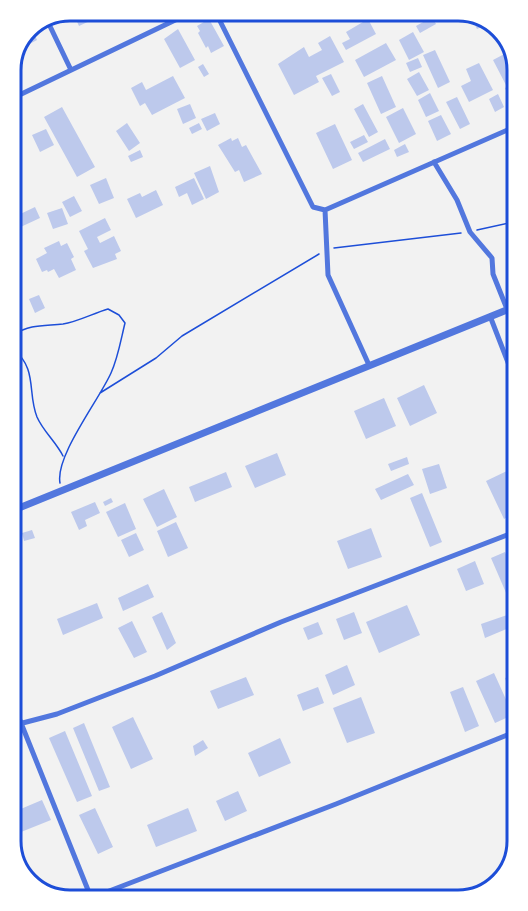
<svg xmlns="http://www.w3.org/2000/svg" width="528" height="911" viewBox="0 0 528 911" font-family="Roboto,sans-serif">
  <rect width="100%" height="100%" fill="#f2f2f2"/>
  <!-- building -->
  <path fill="#bdc9ec" d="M72,11H105L93,16L94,19L79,26Z
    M469,13L488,20L490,23L477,29Z
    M432,17L436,24L420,33L416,26Z
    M209,19L224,46L211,53L208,46L206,48L198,33L200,31L197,26Z
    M368,19L376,34L346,50L342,43L350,39L346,32Z
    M32,29L37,40L18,50L26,32Z
    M178,29L195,60L180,68L164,39Z
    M413,32L424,52L409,60L399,40Z
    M330,36L344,62L316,76L319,82L294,95L278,64L304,47L309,57L322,50L318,43Z
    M386,43L396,60L364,77L355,60Z
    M435,50L450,82L438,88L423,55Z
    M512,50V95L509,97L505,88L507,87L493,60Z
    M418,58L422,67L410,72L406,63Z
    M479,63L493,90L469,102L461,86L471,81L466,69Z
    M203,64L209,74L204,77L198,67Z
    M11,71L16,83L11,85Z
    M419,72L429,90L417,96L407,79Z
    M331,74L340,92L332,96L322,78Z
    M173,76L185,98L152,115L145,103L140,106L131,88L142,82L146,90Z
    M382,76L396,107L381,114L367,83Z
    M430,93L439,111L426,117L418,100Z
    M498,94L504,107L495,112L489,99Z
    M457,97L470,124L460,129L446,102Z
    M190,104L196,118L183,124L177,109Z
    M363,104L378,132L369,137L354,109Z
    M62,107L95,167L77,177L44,117Z
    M403,108L416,134L399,143L386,117Z
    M215,113L220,124L207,131L201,119Z
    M441,115L451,134L437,141L428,121Z
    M127,123L140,143L129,151L116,131Z
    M199,123L202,129L192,134L189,128Z
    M335,124L352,160L333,169L316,133Z
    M46,129L54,145L40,152L32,135Z
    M364,135L368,142L354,149L350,142Z
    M231,138L232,141L238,138L242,147L246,145L262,174L244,182L239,170L235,172L218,145Z
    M385,139L390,149L363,162L358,153Z
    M405,144L409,152L397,157L394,150Z
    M140,150L143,157L131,162L128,156Z
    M210,166L219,192L206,199L194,173Z
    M106,178L114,198L99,204L90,185Z
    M194,178L204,199L192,205L187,193L179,197L175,187Z
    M156,190L163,205L136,218L127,199L140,193L142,197Z
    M74,196L82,211L70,217L62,202Z
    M35,207L40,218L12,231V218Z
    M62,208L68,224L53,229L47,213Z
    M105,218L111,230L97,237L100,243L114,236L121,251L115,254L117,259L93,268L84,251L88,249L79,231Z
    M59,241L61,246L67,243L74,257L71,259L76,270L59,278L54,269L48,272L47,270L42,272L36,259L47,253L44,248Z
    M39,295L45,308L35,313L29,299Z
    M424,385L437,413L410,426L397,398Z
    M384,398L396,426L366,439L354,411Z
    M277,453L286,475L255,488L245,466Z
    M407,457L409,464L391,471L388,464Z
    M439,464L447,488L430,494L422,469Z
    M515,467V513L504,519L486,481Z
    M226,472L232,487L195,502L189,487Z
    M408,474L414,485L381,500L375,489Z
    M164,489L177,517L157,527L143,499Z
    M422,493L442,542L430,547L410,498Z
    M111,498L113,502L105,506L103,502Z
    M95,502L100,513L85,520L87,526L79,530L71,512Z
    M125,503L136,529L118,537L106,512Z
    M176,522L188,548L168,557L157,531Z
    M371,528L382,557L348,569L337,541Z
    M32,530L35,538L24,541L22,533Z
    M136,533L144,550L129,557L121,540Z
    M505,552L516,577V616L491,558Z
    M475,561L484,584L466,591L457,569Z
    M148,584L154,597L123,611L118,598Z
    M97,603L103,618L63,635L57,619Z
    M407,605L420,635L379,653L366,622Z
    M162,612L176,643L167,650L152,617Z
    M354,612L362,633L344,640L336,619Z
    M513,613L516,625L485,638L481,624Z
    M132,621L147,652L134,658L118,628Z
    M318,622L323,634L308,640L303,628Z
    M347,665L355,685L333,695L325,675Z
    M494,673L513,715L495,723L476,681Z
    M516,674L517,709H516L505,678Z
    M246,677L254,695L218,709L210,691Z
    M318,687L324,703L303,711L297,695Z
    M463,687L479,726L465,732L450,692Z
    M361,697L375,733L347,743L333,708Z
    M133,717L153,759L131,769L112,727Z
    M84,723L110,787L99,791L73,728Z
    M65,731L92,796L77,802L49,738Z
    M280,738L291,763L259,777L248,753Z
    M203,740L208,748L195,756L193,746Z
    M238,791L247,811L225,821L216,801Z
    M42,800L51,820L16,834V811Z
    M95,808L113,847L98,854L79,815Z
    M188,808L197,831L156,847L147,825Z
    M67,894L68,900L57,897Z"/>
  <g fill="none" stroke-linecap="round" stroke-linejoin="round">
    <!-- path -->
    <path stroke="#1d4ed8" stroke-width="1.5" d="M477,230L513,222
      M334,248L461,233
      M13,335C31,324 42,326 63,324C77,322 94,313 108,309L119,315L125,323C121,339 118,358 111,373C99,400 55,456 60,483
      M13,349C38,369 27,392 37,417C43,431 56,442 63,456
      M100,393L156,358L182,336L319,254"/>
    <!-- minor -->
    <path stroke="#5277de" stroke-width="5" d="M215,11L313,207L325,210L512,128
      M47,20L71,70
      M11,99L194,11
      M434,162L457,200L470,232L492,258L493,274L507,309
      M325,210L328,275L369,365
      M490,316L514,378
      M15,708L92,900
      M15,725L57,714L155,676L281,622L515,532
      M91,898L336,804L517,731"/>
    <!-- tertiary -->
    <path stroke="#5277de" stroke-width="7" d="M14,510L514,307"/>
  </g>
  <!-- crop -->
  <path d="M0 0H528V911H0ZM70 21H458A49 49 0 0 1 507 70V841A49 49 0 0 1 458 890H70A49 49 0 0 1 21 841V70A49 49 0 0 1 70 21Z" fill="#fff" fill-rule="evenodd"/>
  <path fill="none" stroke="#1d4ed8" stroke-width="3" d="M70 21H458A49 49 0 0 1 507 70V841A49 49 0 0 1 458 890H70A49 49 0 0 1 21 841V70A49 49 0 0 1 70 21Z"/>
</svg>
